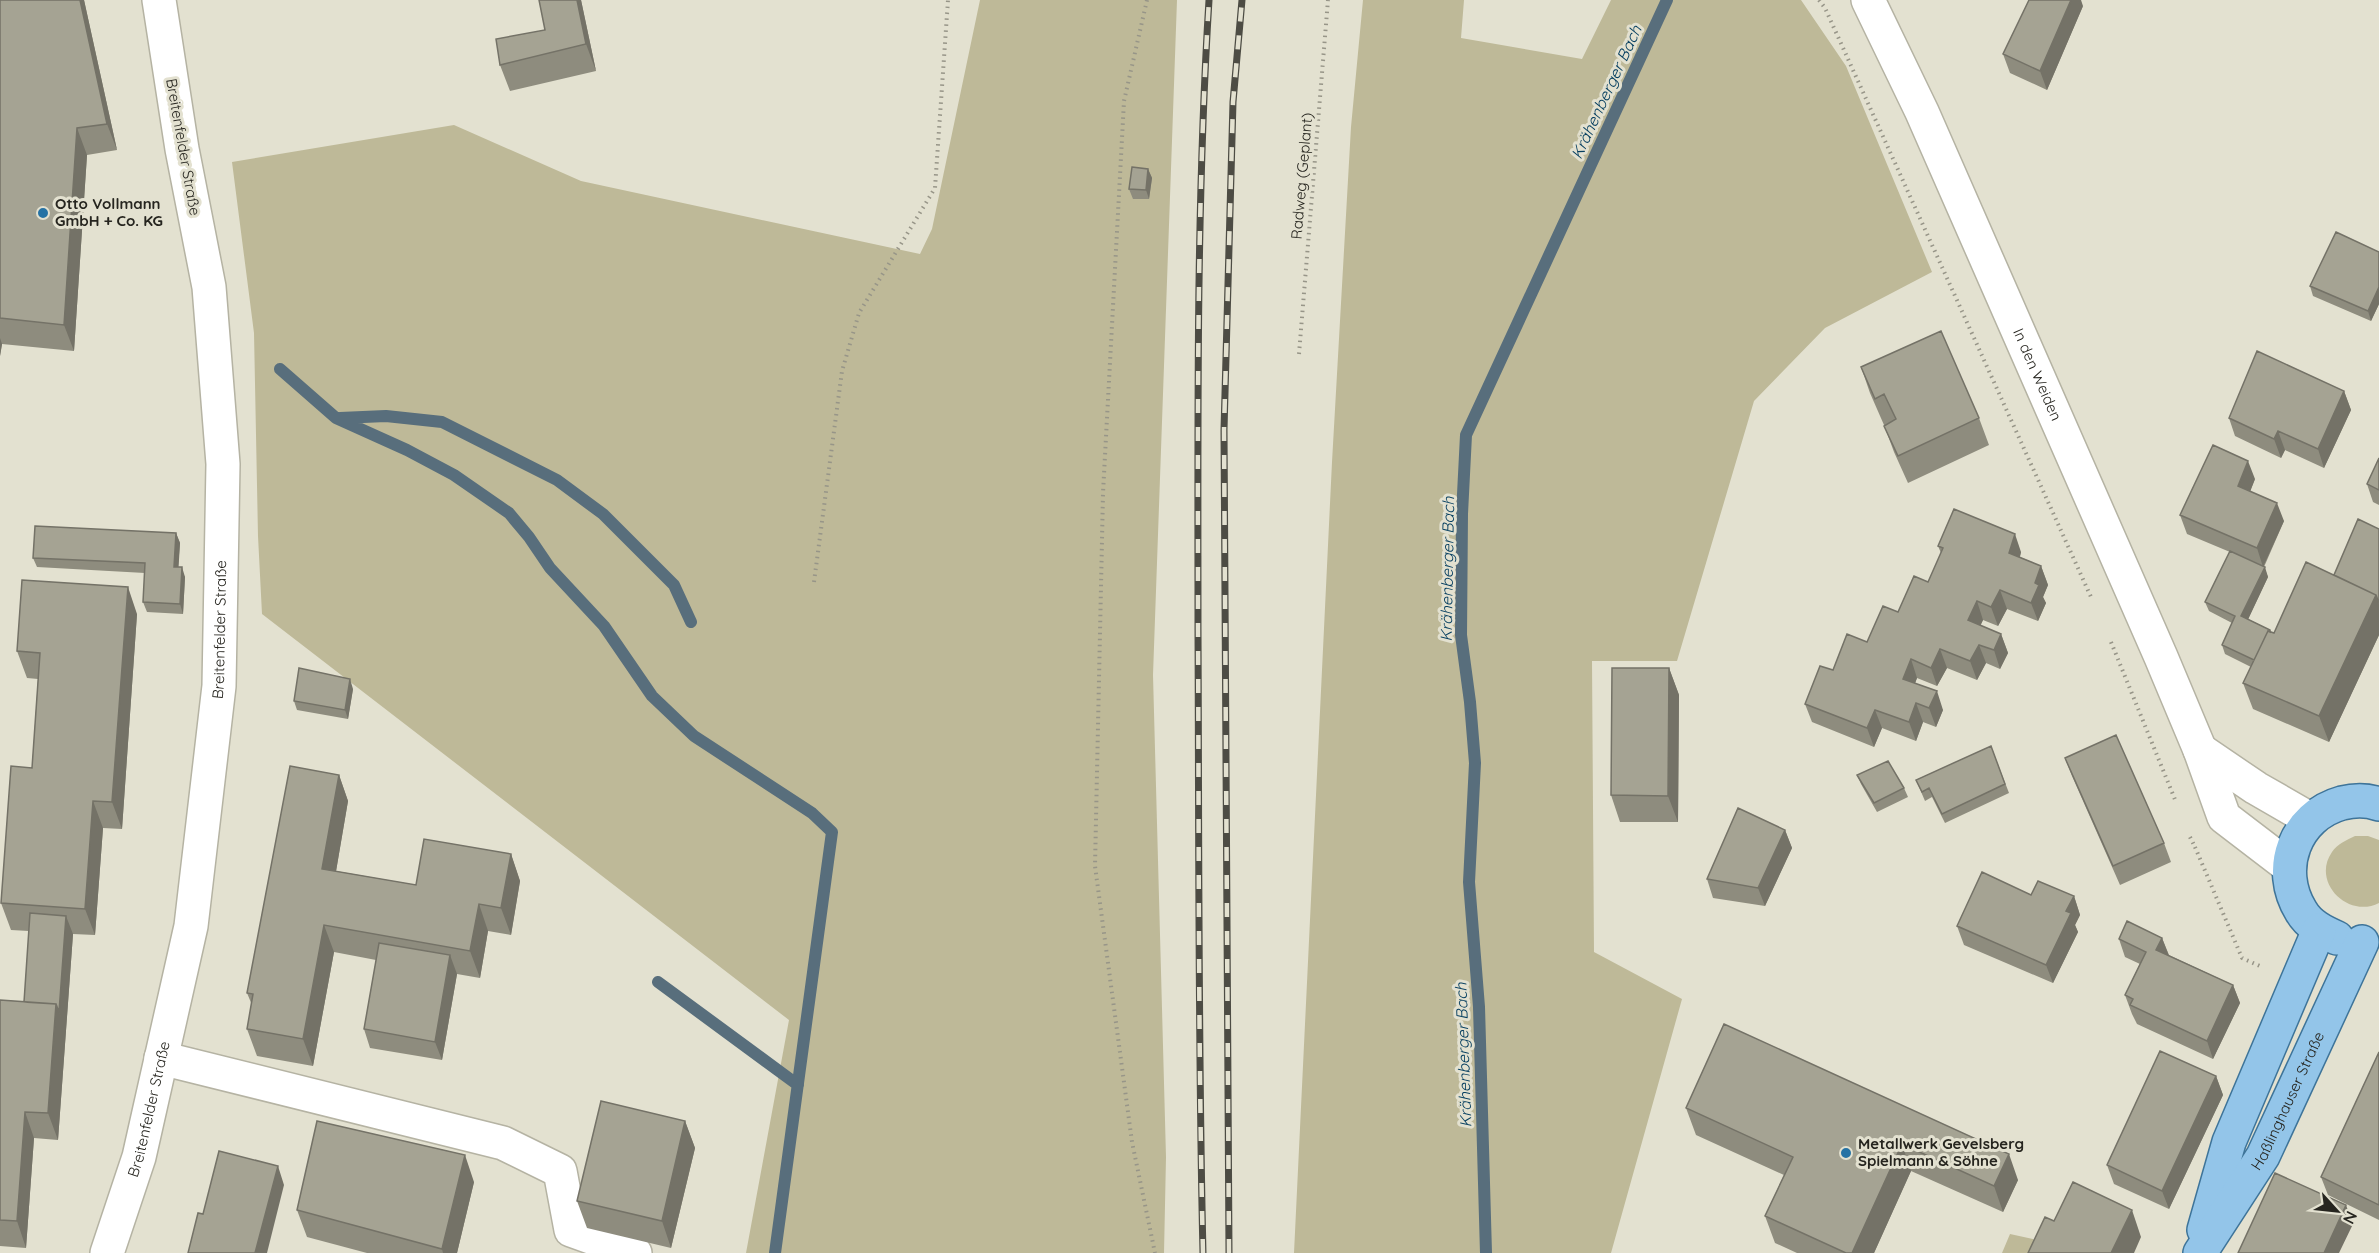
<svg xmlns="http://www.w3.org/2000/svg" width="2379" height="1253" viewBox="0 0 2379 1253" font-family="Quicksand,sans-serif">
  <rect width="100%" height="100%" fill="#e3e1d0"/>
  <!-- green -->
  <path fill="#beb998" d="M980,0H1177L1153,675L1166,1157L1164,1253H746L789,1020L262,614L258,536L254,333L232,162L454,125L581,181L920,254L932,229Z
    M1363,0H1464L1461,38L1582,59L1611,0H1801L1846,66L1932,272L1825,328L1754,401L1677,661H1592L1594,952L1682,999L1611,1253H1294L1332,462L1351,127Z
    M2355,836H2368L2379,840V903C2348,919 2311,882 2332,852C2337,844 2347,840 2355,836Z
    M2010,1234L2055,1244L2051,1253H2002Z"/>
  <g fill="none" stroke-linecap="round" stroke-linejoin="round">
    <!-- stream -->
    <path stroke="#586e7c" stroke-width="12" d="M280,369L336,418L407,450L454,475L509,513L529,537L550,568L604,626L652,696L694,736L812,813L832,832L775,1253
      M340,418L386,416L442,422L557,480L603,514L674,585L691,622
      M658,982L798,1085
      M1486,1253L1479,1007L1469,882L1475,763L1470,702L1461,635L1462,514L1466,435L1667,0"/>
    <defs>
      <g id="minor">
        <path id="s1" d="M1868,0L1922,112L2161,657L2200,750L2224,817L2288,866"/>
        <path d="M2200,750L2256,788L2310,819"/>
        <path d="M161,1058L503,1143L560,1171L571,1230L635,1253"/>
        <path id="s2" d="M107,1253L139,1157L191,926L219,686L223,464L209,287L182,149L159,0"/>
      </g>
      <g id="major">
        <path d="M2337,938C2323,932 2309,925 2301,911C2275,869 2295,816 2342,803C2354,800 2368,800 2379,804"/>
        <path d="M2204,1230L2229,1142L2319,930"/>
        <path id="s3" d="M2200,1253L2263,1156L2362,942"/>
      </g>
    </defs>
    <!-- minor casing -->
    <use href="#minor" stroke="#b5b3a3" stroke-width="36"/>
    <!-- major casing -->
    <use href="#major" stroke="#3e7499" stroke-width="36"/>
    <!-- path -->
    <path stroke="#979588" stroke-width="4" stroke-dasharray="1.5 4.5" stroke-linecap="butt" d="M1147,0L1124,101L1103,493L1095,866L1132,1142L1155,1253
      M1819,0L1825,8L2091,597
      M1299,354L1328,0
      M814,582L842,371L859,313L935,188L948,0
      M2111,642L2176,802
      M2190,837L2195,847
      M2195,847L2242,958L2262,967"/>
    <!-- minor -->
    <use href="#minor" stroke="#fff" stroke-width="33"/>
    <!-- major -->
    <use href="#major" stroke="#93c5e9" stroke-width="33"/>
    <defs>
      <path id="rail" d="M1203,1253C1198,1045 1199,837 1198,630C1198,420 1196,209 1209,0
        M1229,1253L1224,430L1233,102L1242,0"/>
    </defs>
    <!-- rail casing -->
    <use href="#rail" stroke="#4d4c44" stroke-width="7"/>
    <!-- rail -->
    <use href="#rail" stroke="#e3e1d0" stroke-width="4.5" stroke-dasharray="14" stroke-linecap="butt"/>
  </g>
  <!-- wall -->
  <path fill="#8e8c7e" d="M0,0H84L117,150L87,155L74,351L2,344L0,356Z
    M539,0H581L596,71L510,91L500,65L545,30Z
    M2083,6L2047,90L2010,73L2003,54Z
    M1148,169L1152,178L1149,199H1133L1129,189Z
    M2379,252V304L2371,321L2313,296L2310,286Z
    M1861,367L1979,418L1989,445L1908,483L1894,452L1884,425L1870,393Z
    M2344,391L2351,410L2324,468L2285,450L2281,458L2235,436L2229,418Z
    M2379,458V505L2373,502L2367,484Z
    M2255,479L2250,491L2284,521L2264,567L2268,577L2248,619L2270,630L2271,632L2274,633L2334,575L2379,529V635L2329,742L2253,709L2243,683L2251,667L2225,654L2222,645L2232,623L2209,611L2205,602L2230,552L2187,534L2180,515Z
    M176,533L180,543L178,567L185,577L183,614L147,612L143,602L145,573L37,567L33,558Z
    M1938,546L2021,552L2020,557L2041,566L2048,585L2043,597L2046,603L2038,621L2007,609L1998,626L1983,620L1980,626L2001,634L2008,653L2000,669L1986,663L1977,680L1947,668L1937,686L1917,678L1915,683L1943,710L1936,727L1923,722L1916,741L1882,728L1874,747L1812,722L1805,704L1833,670L1867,642L1928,582L1941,553Z
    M137,614L122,829L103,828L95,935L73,934L58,1140L34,1138L26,1248L0,1246V1000L24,1002L29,931L11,930L1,903L32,768L38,679L27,678L17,651Z
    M1669,668L1679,695L1678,822H1620L1611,795Z
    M353,689L348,719L297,710L294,701Z
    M1991,746L2009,793L1945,823L1932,797L1925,801L1916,780Z
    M2065,758L2164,843L2171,862L2120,885L2072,776Z
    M339,775L348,801L336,871L416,885L511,854L520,881L511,935L488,931L480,978L457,974L442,1060L370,1048L364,1029L376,960L334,952L313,1066L257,1056L247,1029L252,1005L247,993Z
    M1857,775L1904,788L1908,797L1877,812L1861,784Z
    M1785,830L1792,848L1765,906L1713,898L1707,879Z
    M2031,895L2074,896L2080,915L2075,925L2078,932L2053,983L1964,945L1957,926Z
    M2162,938L2169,955L2233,985L2240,1003L2213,1059L2137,1024L2132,1014L2125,995L2140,964L2125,957L2119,939Z
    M1724,1024L2018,1180L2003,1212L1911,1171L1874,1253H1797L1775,1243L1765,1216L1784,1175L1696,1135L1686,1108Z
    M2379,1052V1220L2328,1195L2321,1177Z
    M2216,1076L2223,1095L2169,1209L2114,1184L2107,1165Z
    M685,1121L695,1148L671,1248L587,1228L577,1201Z
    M474,1182L457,1253H367L307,1237L297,1210Z"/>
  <!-- shaded-wall -->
  <path fill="#747267" d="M80,0H84L117,150L107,124Z
    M577,0H581L596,71L586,44Z
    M2071,0H2081L2083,6L2047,90L2040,71Z
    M77,128L87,155L74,351L64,325Z
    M1148,169L1152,178L1149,199L1146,190Z
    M2379,287V304L2371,321L2368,311Z
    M0,338L2,344L0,356Z
    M2344,391L2351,410L2324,468L2318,449Z
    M2278,431L2285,450L2281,458L2274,439Z
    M2248,461L2255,479L2245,505L2238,486Z
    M2277,503L2284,521L2263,567L2257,548Z
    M176,533L180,543L178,576L174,567Z
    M2015,534L2021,552L2016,571L2009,553Z
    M2041,566L2048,585L2043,597L2046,603L2038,621L2031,603L2035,583Z
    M182,567L185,577L183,614L180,604Z
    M2265,567L2268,577L2245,626L2241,616Z
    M128,587L137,614L122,829L112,802Z
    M2000,590L2007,609L1998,626L1991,607Z
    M2376,595L2379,604V635L2329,742L2319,716Z
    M1977,601L1983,620L1974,639L1968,620Z
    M2001,634L2008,653L2000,669L1994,650Z
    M1979,645L1986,663L1977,680L1970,661Z
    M1940,649L1947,668L1937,686L1931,668Z
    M1911,659L1917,678L1910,697L1903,679Z
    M1669,668L1679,695L1678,822L1668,796Z
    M350,679L353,689L348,719L345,710Z
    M1937,691L1943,710L1936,727L1929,708Z
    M1916,703L1923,722L1916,741L1909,722Z
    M1875,710L1882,728L1874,747L1867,728Z
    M339,775L348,801L332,895L322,869Z
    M93,801L103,828L95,935L85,909Z
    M1785,830L1792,848L1765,906L1758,888Z
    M511,854L520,881L511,935L501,908Z
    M2074,896L2080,915L2075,925L2078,932L2053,983L2046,965L2066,911Z
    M479,904L488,931L480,978L470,951Z
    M66,916L73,934L66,1031L59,1012Z
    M324,925L334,952L313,1066L303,1039Z
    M2162,938L2169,956L2156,950Z
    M450,955L457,974L442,1060L435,1042Z
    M2233,985L2240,1003L2213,1059L2207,1041Z
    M56,1004L66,1031L58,1140L48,1113Z
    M2216,1076L2223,1095L2169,1209L2162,1191Z
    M25,1112L34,1138L26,1248L17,1221Z
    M685,1121L695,1148L671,1248L662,1221Z
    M1902,1144L1911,1171L1874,1253H1852Z
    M2009,1154L2018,1180L2003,1212L1994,1186Z
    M465,1155L474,1182L457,1253H443L442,1249Z
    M278,1166L284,1185L267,1253H255Z
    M2346,1205L2353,1224L2339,1253H2324Z
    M2132,1210L2141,1237L2134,1253H2111Z"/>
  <!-- building -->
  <path fill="#a5a393" stroke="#747267" stroke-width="1.5" d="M0,0H80L107,124L77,128L64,325L0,318Z
    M539,0H577L586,44L500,65L496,39L545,30Z
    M2029,0H2071L2040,71L2003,54Z
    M1132,167L1148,169L1146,190L1129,189Z
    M2336,232L2379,252V287L2368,311L2310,286Z
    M1941,331L1979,418L1898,456L1884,426L1896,419L1884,394L1875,399L1861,367Z
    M2257,351L2344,391L2318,449L2278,431L2274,439L2229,418Z
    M2213,445L2248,461L2238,486L2277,503L2257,548L2180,515Z
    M2379,458V490L2367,484Z
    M1954,509L2015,534L2009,553L2041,566L2035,583L2039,585L2031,603L2000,590L1991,607L1977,601L1968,620L2001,634L1994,650L1979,645L1970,661L1940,649L1931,668L1911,659L1903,679L1937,691L1929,708L1916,703L1909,722L1875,710L1867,728L1805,704L1820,666L1833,670L1847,634L1867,642L1883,606L1898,612L1914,576L1928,582L1943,548L1938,546Z
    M2358,519L2379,529V603L2376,595L2334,575Z
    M35,526L176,533L174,567H182L180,604L143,602L145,563L33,558Z
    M2230,551L2265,567L2241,616L2270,630V632L2268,631L2254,660L2222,645L2235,616L2205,602Z
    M2306,562L2376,595L2319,716L2243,683L2268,631L2274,633Z
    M22,580L128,587L112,802L93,801L85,909L1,903L11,766L32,768L40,653L17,651Z
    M299,668L350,679L345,710L294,701Z
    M1612,668H1669L1668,796L1611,795Z
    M2116,735L2164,843L2113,866L2065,758Z
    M1991,746L2005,784L1942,814L1929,788L1922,792L1916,780Z
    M1888,761L1904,788L1874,803L1857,775Z
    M290,766L339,775L322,869L416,885L424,839L511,854L501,908L479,904L470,951L324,925L303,1039L247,1029L253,994L247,993Z
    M1738,808L1785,830L1758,888L1707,879Z
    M1982,872L2031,895L2038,881L2074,896L2066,911L2071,913L2046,965L1957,926Z
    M30,913L66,916L59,1012L56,1004L24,1002Z
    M2127,921L2162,938L2156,950L2233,985L2207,1041L2130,1005L2133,999L2125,995L2146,952L2119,939Z
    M379,943L450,955L435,1042L364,1029Z
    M0,1000L56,1004L48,1113L25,1112L17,1221L0,1220Z
    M1724,1024L2009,1154L1994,1186L1902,1144L1852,1253H1846L1765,1216L1793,1157L1686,1108Z
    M2160,1051L2216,1076L2162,1191L2107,1165Z
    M2379,1052V1205L2321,1177Z
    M601,1101L685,1121L662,1221L577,1201Z
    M317,1121L465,1155L442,1249L297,1210Z
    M219,1151L278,1166L255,1253H188L198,1213L203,1214Z
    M2275,1173L2346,1205L2324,1253H2238Z
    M2073,1182L2132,1210L2111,1253H2028L2045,1217L2054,1221Z"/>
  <!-- markers -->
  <g fill="#2572a4" stroke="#e3e1d0" stroke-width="2">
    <circle cx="43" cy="213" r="6"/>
    <circle cx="1846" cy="1153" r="6"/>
  </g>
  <g text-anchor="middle" stroke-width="6" stroke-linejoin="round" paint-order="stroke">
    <!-- street labels -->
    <g font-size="15" fill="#26251f" stroke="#e3e1d0">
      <text transform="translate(183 147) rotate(80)" y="5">Breitenfelder Straße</text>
      <text transform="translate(1302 176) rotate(-85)" y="5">Radweg (Geplant)</text>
      <text dy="5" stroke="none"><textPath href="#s1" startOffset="411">In den Weiden</textPath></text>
      <text dy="5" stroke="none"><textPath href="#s2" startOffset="636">Breitenfelder Straße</textPath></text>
      <text dy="5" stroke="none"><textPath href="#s3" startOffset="176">Haßlinghauser Straße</textPath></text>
      <text dy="5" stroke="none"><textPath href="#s2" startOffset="150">Breitenfelder Straße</textPath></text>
    </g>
    <!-- poi labels -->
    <g font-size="15" font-weight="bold" fill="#26251f" stroke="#e3e1d0" text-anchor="start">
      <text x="55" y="209">Otto Vollmann<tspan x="55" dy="17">GmbH + Co. KG</tspan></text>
      <text x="1858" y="1149">Metallwerk Gevelsberg<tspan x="1858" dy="17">Spielmann &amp; Söhne</tspan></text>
    </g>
    <!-- water labels -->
    <g font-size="16" font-style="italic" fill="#063f60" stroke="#e3e1d0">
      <text transform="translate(1606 92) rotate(-65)" y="6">Krähenberger Bach</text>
      <text transform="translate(1447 569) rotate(-89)" y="6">Krähenberger Bach</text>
      <text transform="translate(1463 1055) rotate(-92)" y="6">Krähenberger Bach</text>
    </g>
  </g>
  <!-- north arrow -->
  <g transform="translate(2337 1211) rotate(117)" stroke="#e3e1d0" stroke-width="4.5" paint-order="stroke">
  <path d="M0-4.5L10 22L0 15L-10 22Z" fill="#26251f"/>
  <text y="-9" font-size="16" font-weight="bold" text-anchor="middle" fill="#26251f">N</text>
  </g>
</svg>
